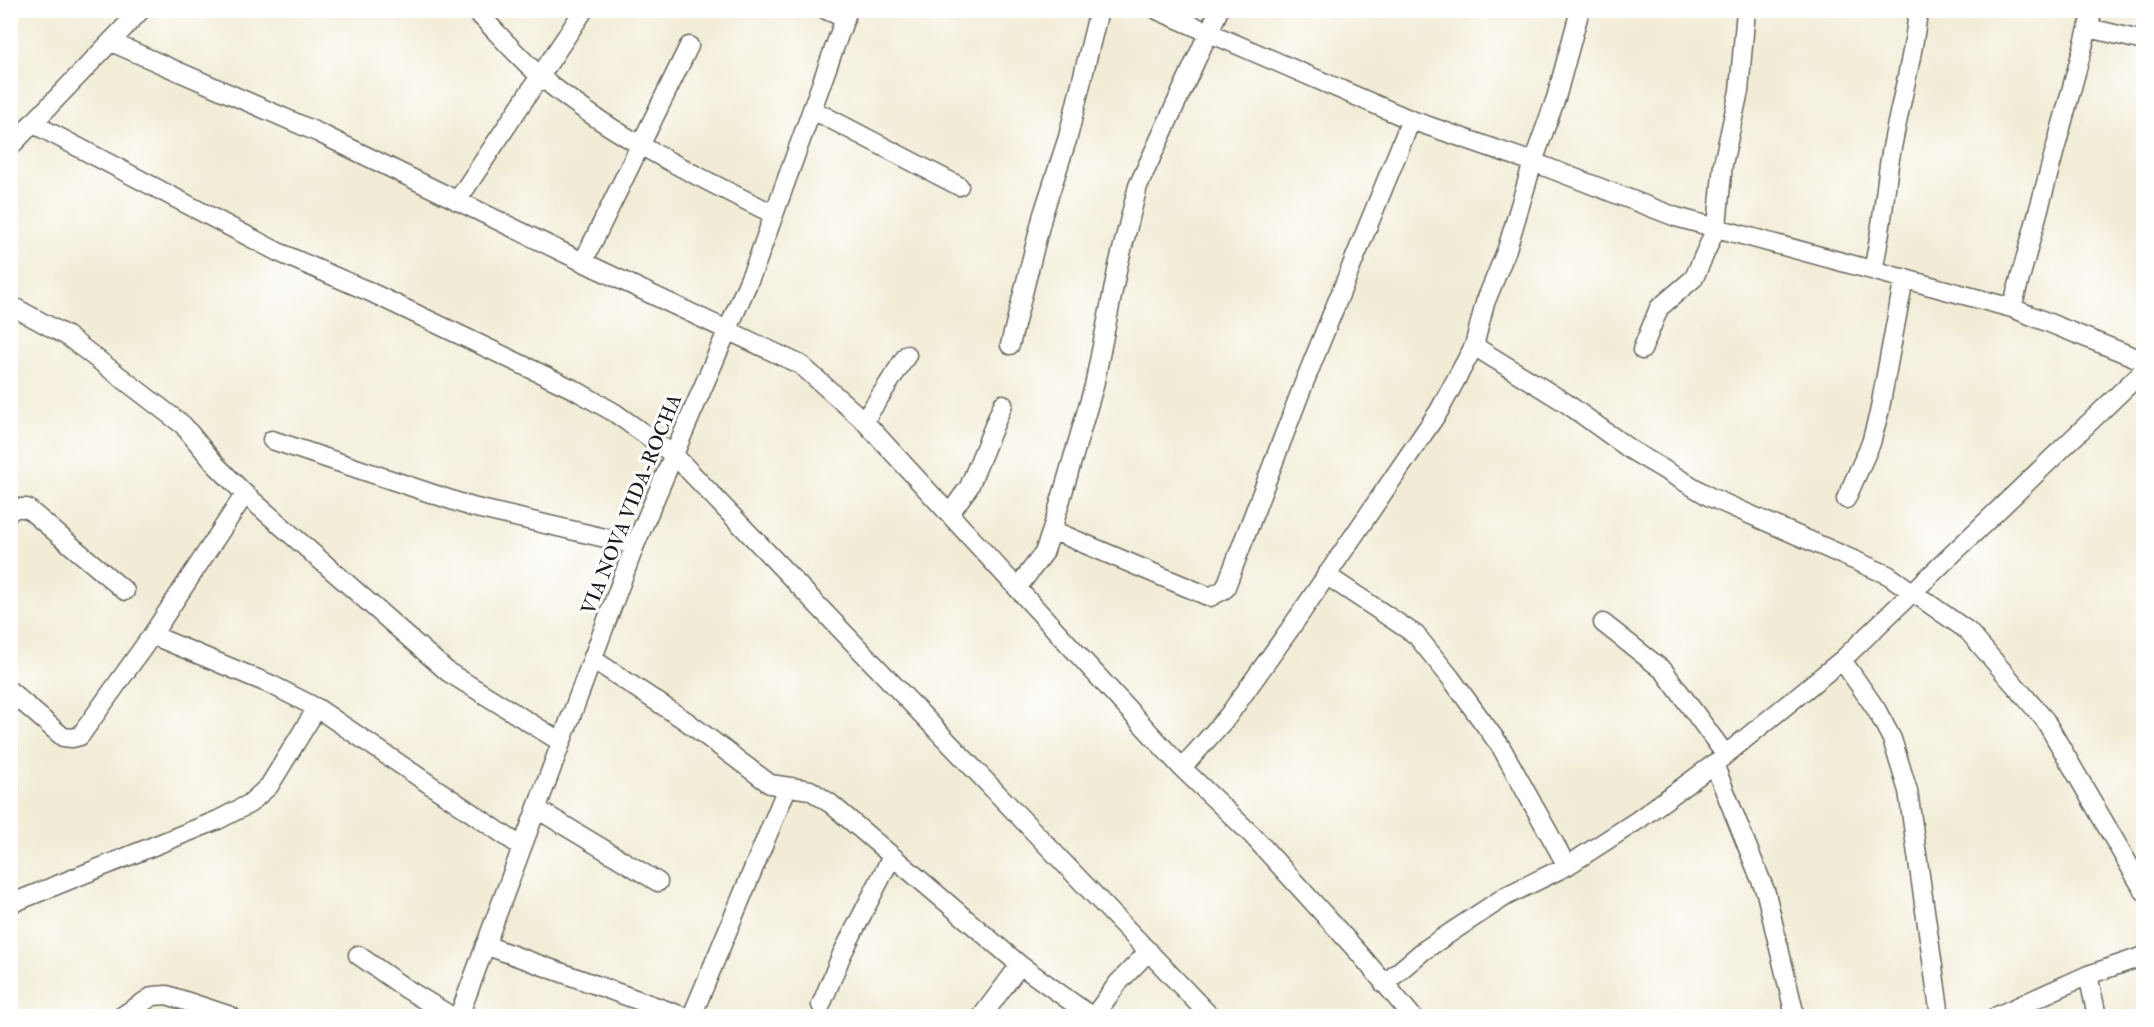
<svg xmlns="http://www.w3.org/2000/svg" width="2154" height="1027" viewBox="0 0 2154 1027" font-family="'IM FELL Double Pica',serif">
  <rect width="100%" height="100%" fill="#fff"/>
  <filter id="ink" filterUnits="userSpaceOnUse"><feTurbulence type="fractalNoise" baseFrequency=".0167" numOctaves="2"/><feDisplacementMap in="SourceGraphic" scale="12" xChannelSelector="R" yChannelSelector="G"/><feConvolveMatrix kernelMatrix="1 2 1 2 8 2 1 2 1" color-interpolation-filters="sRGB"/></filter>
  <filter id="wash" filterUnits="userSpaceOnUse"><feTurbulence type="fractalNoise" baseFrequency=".008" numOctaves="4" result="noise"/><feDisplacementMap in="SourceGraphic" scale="24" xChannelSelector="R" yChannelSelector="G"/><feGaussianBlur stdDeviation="1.35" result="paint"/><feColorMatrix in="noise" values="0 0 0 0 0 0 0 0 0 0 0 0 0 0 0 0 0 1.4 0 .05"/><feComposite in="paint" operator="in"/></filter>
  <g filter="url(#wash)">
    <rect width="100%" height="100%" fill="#f2ecd6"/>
  </g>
  <g filter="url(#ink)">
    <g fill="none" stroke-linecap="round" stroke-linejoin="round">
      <defs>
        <path id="minor" d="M475,10C497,32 517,56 540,76C610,135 691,173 773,214
          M826,10L845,18
          M1157,10L1411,120L1533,162L1676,217L2012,308L2144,361
          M2089,28L2144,41
          M111,42L319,133L583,262L801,365L864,421L1182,768L1252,835L1359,953L1412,1016
          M813,110L959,186
          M32,123L278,252L368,291L575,390L615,413L674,455L1210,1016
          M10,147L141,10
          M457,201L584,10
          M583,262L689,46
          M1873,270C1881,235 1884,201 1889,165C1897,113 1913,63 1918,11
          M10,305L67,336L183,425L216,465L245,494L448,672L561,742
          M2012,308L2093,10
          M1010,345L1043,214L1068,137L1099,10
          M1474,346L1566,403L1631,450L1710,497L1888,575L1968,631L2045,720L2144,891
          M1642,350L1659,308L1694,278L1717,226L1723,164L1739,91L1746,10
          M864,421L907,355
          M272,440L472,507L635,545
          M1846,499L1871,443L1879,413L1904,278
          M10,512L15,508H27L125,591
          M950,513L969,487L1003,404
          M1052,530L1210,597L1225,589L1304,383L1411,120
          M1326,575L1416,635L1450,677L1501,747L1567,866
          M1017,588L1044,553L1052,530L1094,386L1118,266L1138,186L1219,10
          M1603,623L1664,671L1725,754
          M152,635L272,685L317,708L522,847
          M594,660L686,721L770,784L810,790L831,804L1020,965L1091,1016
          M1842,660L1876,709L1892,739L1908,791L1940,1016
          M10,691L63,737L72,738L80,736L152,635L245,494
          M1714,764L1766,893L1795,1016
          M1182,768L1228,716L1290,629L1439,411L1474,346L1485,303L1507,249L1533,162L1556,98L1580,10
          M537,809L658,882
          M10,904L218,820L249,804L269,786L317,708
          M485,945L682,1016
          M358,955L405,988L451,1016
          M2088,975L2097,1016
          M1384,984L1423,951L1468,921L1506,896L1567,866L1638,820L1714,764L1842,660L2144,370
          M821,1005L842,954L892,856
          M122,1016L153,996L167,995L231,1016
          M459,1016L635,545L756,264L848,10
          M692,1016L787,788
          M982,1016L1020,965
          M1094,1016L1118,983L1149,951
          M1997,1016L2088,975L2144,956"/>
      </defs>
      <!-- minor casing -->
      <use href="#minor" stroke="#67655d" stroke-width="21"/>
      <!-- minor -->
      <use href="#minor" stroke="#fff" stroke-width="18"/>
    </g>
  </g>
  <g text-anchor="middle" stroke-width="6" stroke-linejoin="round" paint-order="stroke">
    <!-- street labels -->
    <g font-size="20" fill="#1c1c1c" stroke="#fff">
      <text transform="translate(631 504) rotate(-68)" y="7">VIA NOVA VIDA-ROCHA</text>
    </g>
  </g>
  <!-- margin -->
  <rect width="2154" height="1027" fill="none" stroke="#fff" stroke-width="36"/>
</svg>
